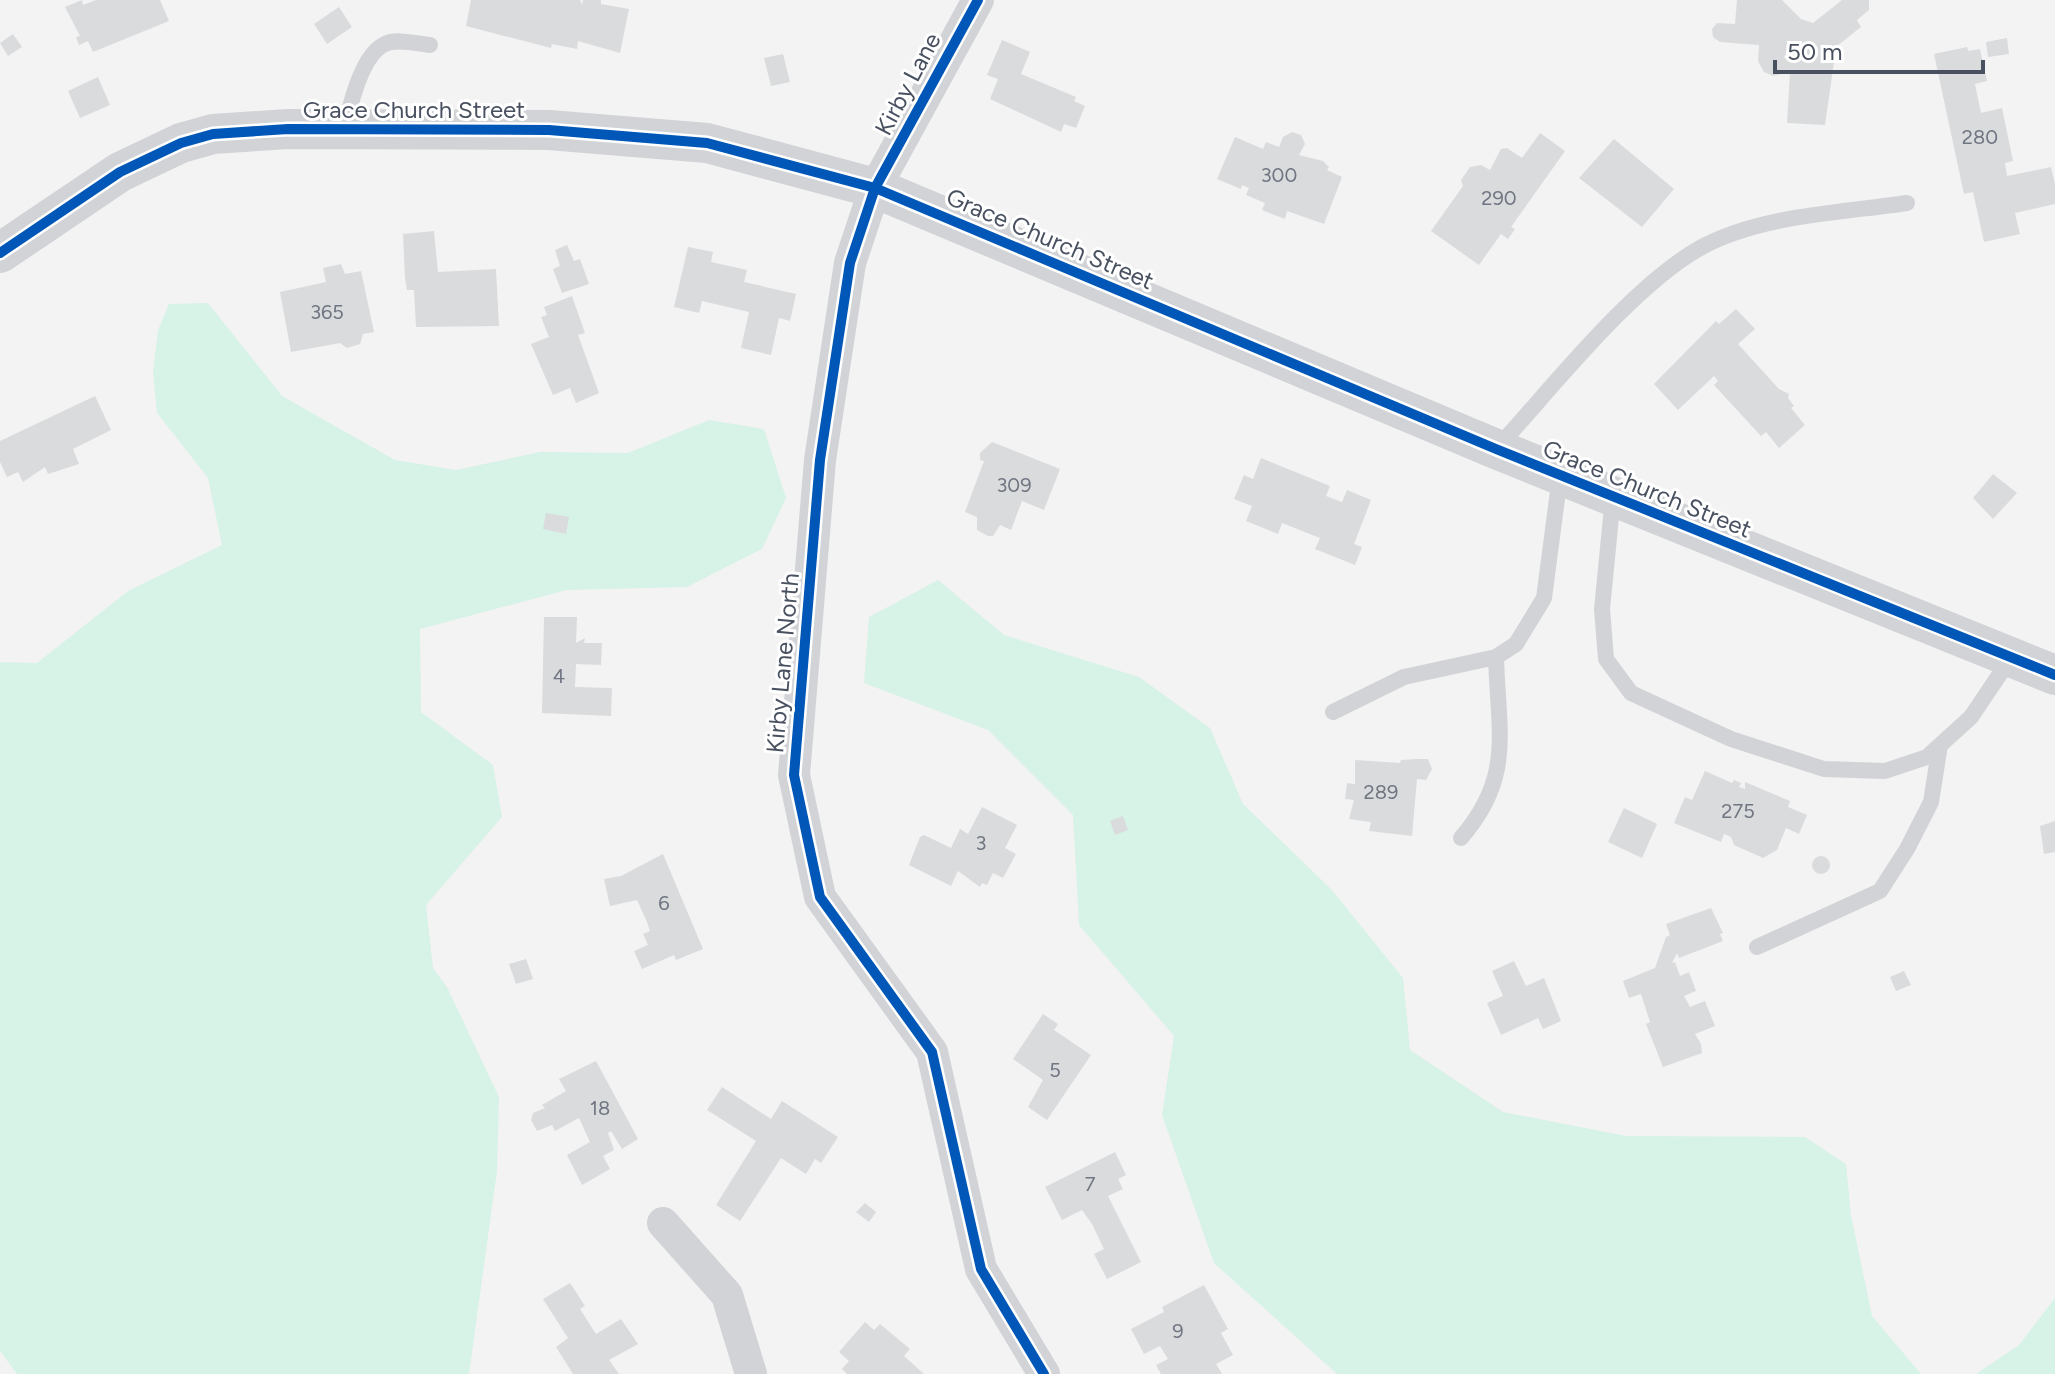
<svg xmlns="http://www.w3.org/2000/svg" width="2055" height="1374" viewBox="0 0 2055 1374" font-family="Figtree,sans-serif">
  <rect width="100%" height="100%" fill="#f3f3f3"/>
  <!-- green -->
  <path fill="#d7f2e7" d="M208,303L282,396L395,460L456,470L540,452L628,453L709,420L764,429L786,498L762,549L687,587L567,590L420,629L421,712L493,765L502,817L426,905L433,968L447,987L499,1097L497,1171L469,1374H17L0,1351V662L37,663L128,591L222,545L208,478L157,413L153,372L158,330L169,304Z
    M938,580L1004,635L1139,677L1210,728L1243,804L1332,890L1403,978L1410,1050L1503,1112L1626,1136L1805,1137L1846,1164L1851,1215L1872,1316L1921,1374H1337L1214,1263L1162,1115L1174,1036L1079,925L1073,815L988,730L864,683L869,617Z
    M2055,1298V1374H1976L2019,1345Z"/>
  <!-- building -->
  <path fill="#dadbdd" d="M82,0L83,5L96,0H160L169,21L93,52L88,41L79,45L76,37L80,36L65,7Z
    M471,0H580L582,5L583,0H601V4L629,9L620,53L578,41L577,49L552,44L551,48L466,26Z
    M1737,0H1782L1801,19L1813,23L1842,0H1869V10L1857,20L1861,27L1827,54L1834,62L1825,125L1787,123L1790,72L1773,76L1764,72L1758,61L1759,45L1720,42L1713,37L1712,29L1717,23L1735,24Z
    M339,7L352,27L327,44L314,24Z
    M13,34L22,47L8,56L0,43Z
    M2007,38L2009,54L1988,57L1986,42Z
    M1002,40L1030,52L1021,74L1076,97L1074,101L1085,106L1076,128L1064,124L1061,132L990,99L998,79L987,75Z
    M1967,47L1968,51L1980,49L1987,81L1975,84L1981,113L2002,108L2013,161L2005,163L2007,176L2051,167L2055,184V204L2015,213L2020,234L1984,242L1973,192L1964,194L1934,54Z
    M783,54L790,82L771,86L764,58Z
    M98,77L110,105L80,118L68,91Z
    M1292,132L1301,135L1305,144L1299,155L1323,161L1329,167L1327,170L1342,177L1324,224L1287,211L1285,219L1262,210L1265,203L1246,195L1249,188L1242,185L1241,189L1217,179L1235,137L1263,149L1266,142L1279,147L1283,137Z
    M1540,133L1565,151L1511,227L1515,229L1508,239L1501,234L1479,265L1431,231L1463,186L1461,180L1470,167L1481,165L1490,170L1501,149L1507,148L1522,158Z
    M1614,139L1674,189L1642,227L1579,178Z
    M434,231L438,272L496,269L499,326L416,327L414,290H407L405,278L403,234Z
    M567,245L574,261L580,259L589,284L562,293L553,269L560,266L555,250Z
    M688,247L713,252L711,262L747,270L744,282L796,294L790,321L779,318L771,355L741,348L749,312L702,301L699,313L674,307Z
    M341,264L345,274L361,271L374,332L363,334L360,344L347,348L340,343L291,352L280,292L326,282L323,268Z
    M572,296L585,333L578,335L599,393L576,403L570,388L553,395L531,344L549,337L541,317L547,315L544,307Z
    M1736,309L1755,329L1738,344L1779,389L1789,394L1788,398L1794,406L1791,408L1805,425L1779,448L1766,432L1761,436L1714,385L1718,381L1714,376L1678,410L1654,384L1716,321L1719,324Z
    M95,396L111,430L73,449L79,464L48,474L45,467L23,482L18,472L7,477L0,462V441Z
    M992,442L1060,469L1044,510L1022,501L1011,530L1000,525L993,536H988L977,530V517L965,512L984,461L980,460V453Z
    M1261,458L1330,486L1326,496L1342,502L1347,490L1371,500L1354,544L1362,547L1355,565L1315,549L1320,538L1282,523L1278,534L1246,521L1252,506L1234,499L1244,475L1253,479Z
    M1993,474L2017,493L1993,519L1973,498Z
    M546,513L569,517L566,534L543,529Z
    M544,617H577L576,643L585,638L584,643H602L601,665L576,664L575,687L612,688L611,716L542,713Z
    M1417,759H1428L1432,769L1426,780L1417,779L1412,836L1369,831L1371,822L1349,819L1354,800L1345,799L1347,783L1355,784V760L1400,763L1401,760Z
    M1705,771L1732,783L1734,780L1741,783L1739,787L1745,789V782L1790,801L1788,807L1807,815L1799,834L1786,828L1777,850L1763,858L1734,845L1731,837L1724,834L1721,842L1674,823L1685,797L1692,800Z
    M982,807L1017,825L1005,848L1016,854L1003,878L993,873L987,885L982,883L980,887L958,871L951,886L909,865L920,837L924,835L951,848L960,829L968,834Z
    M1624,808L1657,824L1642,858L1608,842Z
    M1123,816L1128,830L1115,835L1110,821Z
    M2055,821V852L2044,854L2040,826Z
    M663,854L703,949L676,960L674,955L642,969L634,951L648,945L643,934L650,931L647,922L637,900L610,906L604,879L621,876Z
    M1812 865a9 9 0 1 1 18 0a9 9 0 1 1-18 0Z
    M1711,908L1723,933L1720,934L1723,941L1679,958L1677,953L1672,963L1675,962L1680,976L1689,972L1696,991L1684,996L1690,1007L1705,1001L1715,1026L1695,1034L1701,1044L1702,1053L1663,1067L1646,1024L1650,1022L1641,994L1629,998L1623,981L1655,968L1666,937L1670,935L1666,924Z
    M526,959L533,979L516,984L509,964Z
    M1514,961L1526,986L1544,978L1561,1021L1543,1029L1538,1018L1501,1035L1487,1003L1503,996L1492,971Z
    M1904,971L1911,985L1896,991L1890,977Z
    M1043,1014L1058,1024L1054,1030L1091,1055L1047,1120L1028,1107L1043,1080L1013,1059Z
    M596,1061L638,1139L622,1149L611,1131L608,1133L614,1150L603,1156L610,1169L582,1185L567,1155L590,1142L579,1118L555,1131L552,1125L537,1131L531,1120L533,1113L545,1108L542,1105L566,1091L559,1079Z
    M722,1087L771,1119L782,1101L838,1137L821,1163L815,1159L806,1174L781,1158L740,1221L716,1205L756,1141L707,1110Z
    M1115,1152L1126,1175L1118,1179L1123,1189L1108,1196L1141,1262L1107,1279L1094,1254L1104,1249L1092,1224L1082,1210L1062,1220L1045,1187Z
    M865,1203L876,1212L869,1222L856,1212Z
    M570,1283L585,1306L580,1309L596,1334L621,1319L638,1344L609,1360L619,1374H573L556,1347L568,1338L543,1299Z
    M1204,1285L1228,1329L1221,1333L1233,1355L1216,1364L1222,1374H1161L1156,1365L1168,1359L1160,1346L1144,1354L1131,1329L1164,1312L1162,1307Z
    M865,1322L874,1330L880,1324L910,1349L904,1356L924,1374H847L842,1369L849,1361L839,1352Z"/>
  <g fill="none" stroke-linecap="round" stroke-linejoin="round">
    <!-- service -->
    <path stroke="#d2d3d6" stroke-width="16" d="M345,128C350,105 362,54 385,44C397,38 417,44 430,45
      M1497,448C1552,388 1631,287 1700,248C1760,215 1840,213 1907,203
      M1613,497L1602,609L1606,659L1631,693L1731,739L1824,769L1885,771L1927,757L1971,717L2010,659
      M1333,712L1404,677L1496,657L1516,644L1544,598L1560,476
      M1461,838C1514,777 1498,732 1496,657
      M1757,947L1880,891L1907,849L1931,802L1940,745"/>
    <!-- minor -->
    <path stroke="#d2d3d6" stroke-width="32" d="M978,0L875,188L850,263L820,460L794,775L820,897L932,1052L981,1269L1044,1374
      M663,1223L727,1295L751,1374"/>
    <!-- tertiary -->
    <path stroke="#d2d3d6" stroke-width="40" d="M0,253L120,172L181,143L213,134L288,129L549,130L707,143L875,188L1496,449L2055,675"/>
    <defs>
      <path id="cycleway" d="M978,0L875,188L850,263L820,460L794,775L820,897L932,1052L981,1269L1044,1374
        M0,253L120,172L181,143L213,134L288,129L549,130L707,143L875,188L1496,449L2055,675"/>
    </defs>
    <!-- cycleway casing -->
    <use href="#cycleway" stroke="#fff" stroke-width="15"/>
    <!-- cycleway -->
    <use href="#cycleway" stroke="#0057b8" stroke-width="10"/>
  </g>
  <g text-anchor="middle" stroke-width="6" stroke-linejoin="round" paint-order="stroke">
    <!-- number labels -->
    <g font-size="20" fill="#6f7581">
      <text x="1980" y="144">280</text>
      <text x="1279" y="182">300</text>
      <text x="1499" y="205">290</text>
      <text x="327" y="319">365</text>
      <text x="1014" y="492">309</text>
      <text x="559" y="683">4</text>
      <text x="1381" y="799">289</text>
      <text x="1738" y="818">275</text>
      <text x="981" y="850">3</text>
      <text x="664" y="910">6</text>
      <text x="1055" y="1077">5</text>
      <text x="600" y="1115">18</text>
      <text x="1090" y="1191">7</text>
      <text x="1178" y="1338">9</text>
    </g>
    <!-- street labels -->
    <g font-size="24" fill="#495161" stroke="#fff">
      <text transform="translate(908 84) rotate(-62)" y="8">Kirby Lane</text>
      <text x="414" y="118">Grace Church Street</text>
      <text transform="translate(1050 239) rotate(23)" y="8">Grace Church Street</text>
      <text transform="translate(1647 489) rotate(22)" y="8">Grace Church Street</text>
      <text transform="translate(783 663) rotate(-85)" y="8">Kirby Lane North</text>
    </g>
  </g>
  <!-- scale -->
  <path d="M1775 60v12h208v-12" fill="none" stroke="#495161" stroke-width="4"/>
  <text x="1787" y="60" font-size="24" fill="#495161" stroke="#ffffff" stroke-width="6" paint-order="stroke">50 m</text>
</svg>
